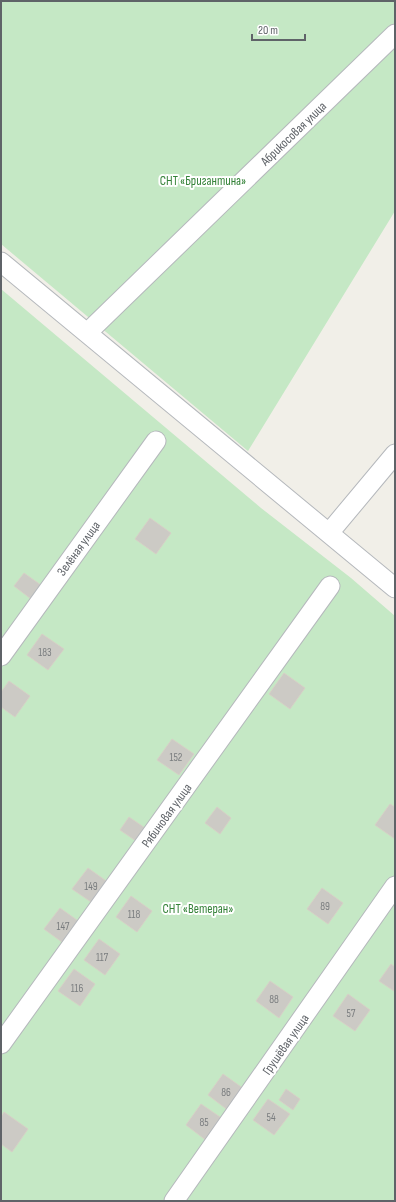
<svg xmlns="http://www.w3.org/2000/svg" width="396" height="1202" viewBox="0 0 396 1202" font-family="'Sofia Sans Condensed',sans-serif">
  <rect width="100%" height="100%" fill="#f1efe8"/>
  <!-- green -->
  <path fill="#c5e8c5" d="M1,1H395V211L248,451L1,244Z
    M1,289L261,508L351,578L395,616V1201H1Z"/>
  <!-- building -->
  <path fill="#cccac5" stroke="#d6d1c6" d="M150,518L171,533L156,554L135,539Z
    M24,573L45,588L35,602L14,586Z
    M42,634L64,649L48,670L27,655Z
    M284,673L305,688L290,709L269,694Z
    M9,681L30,696L15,717L1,707V692Z
    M172,739L194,754L179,775L157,760Z
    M390,804L395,807V839L375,825Z
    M217,807L231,818L220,834L205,823Z
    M129,817L145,828L136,841L120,830Z
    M88,868L109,883L94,904L72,889Z
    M322,888L343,903L328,924L307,909Z
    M131,896L152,911L137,932L116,917Z
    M60,908L81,923L66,945L44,929Z
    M99,939L120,954L105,975L84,960Z
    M391,964L395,967L394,991L379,981Z
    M74,969L95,984L80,1006L58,991Z
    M270,981L293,997L279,1018L256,1001Z
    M348,994L370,1010L355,1031L333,1016Z
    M223,1074L244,1089L229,1111L208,1095Z
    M286,1089L300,1099L293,1110L279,1100Z
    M268,1099L290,1114L274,1135L253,1120Z
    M201,1104L223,1119L207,1141L186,1125Z
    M4,1112L28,1129L12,1152L1,1144V1117Z"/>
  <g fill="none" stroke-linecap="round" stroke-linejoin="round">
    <defs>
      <path id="minor" d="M1,262L395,588
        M87,333L395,34
        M329,533L395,454
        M1,656L156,441
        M1,1044L330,586
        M174,1201L395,886"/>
    </defs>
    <!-- minor casing -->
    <use href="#minor" stroke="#b5b8bc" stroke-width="21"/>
    <!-- minor -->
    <use href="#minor" stroke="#fff" stroke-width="19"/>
  </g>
  <g text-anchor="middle" stroke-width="4" stroke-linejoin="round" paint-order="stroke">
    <!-- number labels -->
    <g font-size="11" fill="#7a7d7f">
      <text x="45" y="656">183</text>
      <text x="176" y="761">152</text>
      <text x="91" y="890">149</text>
      <text x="325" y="910">89</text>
      <text x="134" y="918">118</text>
      <text x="63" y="930">147</text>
      <text x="102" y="961">117</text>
      <text x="77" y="992">116</text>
      <text x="274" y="1003">88</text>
      <text x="351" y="1017">57</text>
      <text x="226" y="1096">86</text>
      <text x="271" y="1121">54</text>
      <text x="204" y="1126">85</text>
    </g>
    <!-- street labels -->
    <g font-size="13" fill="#5f6368" stroke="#fff">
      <text transform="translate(293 133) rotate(-44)" y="5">Абрикосовая улица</text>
      <text transform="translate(78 548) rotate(-54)" y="5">Зелёная улица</text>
      <text transform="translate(166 815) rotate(-54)" y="5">Рябиновая улица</text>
      <text transform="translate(285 1044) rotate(-55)" y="5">Грушёвая улица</text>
    </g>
    <!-- park labels -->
    <g font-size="13" fill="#348238" stroke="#fff">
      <text x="203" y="185">СНТ «Бригантина»</text>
      <text x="198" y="913">СНТ «Ветеран»</text>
    </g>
  </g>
  <!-- border -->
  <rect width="396" height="1202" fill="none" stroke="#5f6368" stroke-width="4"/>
  <!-- scale -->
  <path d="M252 34v6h53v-6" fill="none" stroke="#5f6368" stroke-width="2"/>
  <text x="258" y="34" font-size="12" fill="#5f6368" stroke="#ffffff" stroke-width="3" paint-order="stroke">20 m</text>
</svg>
